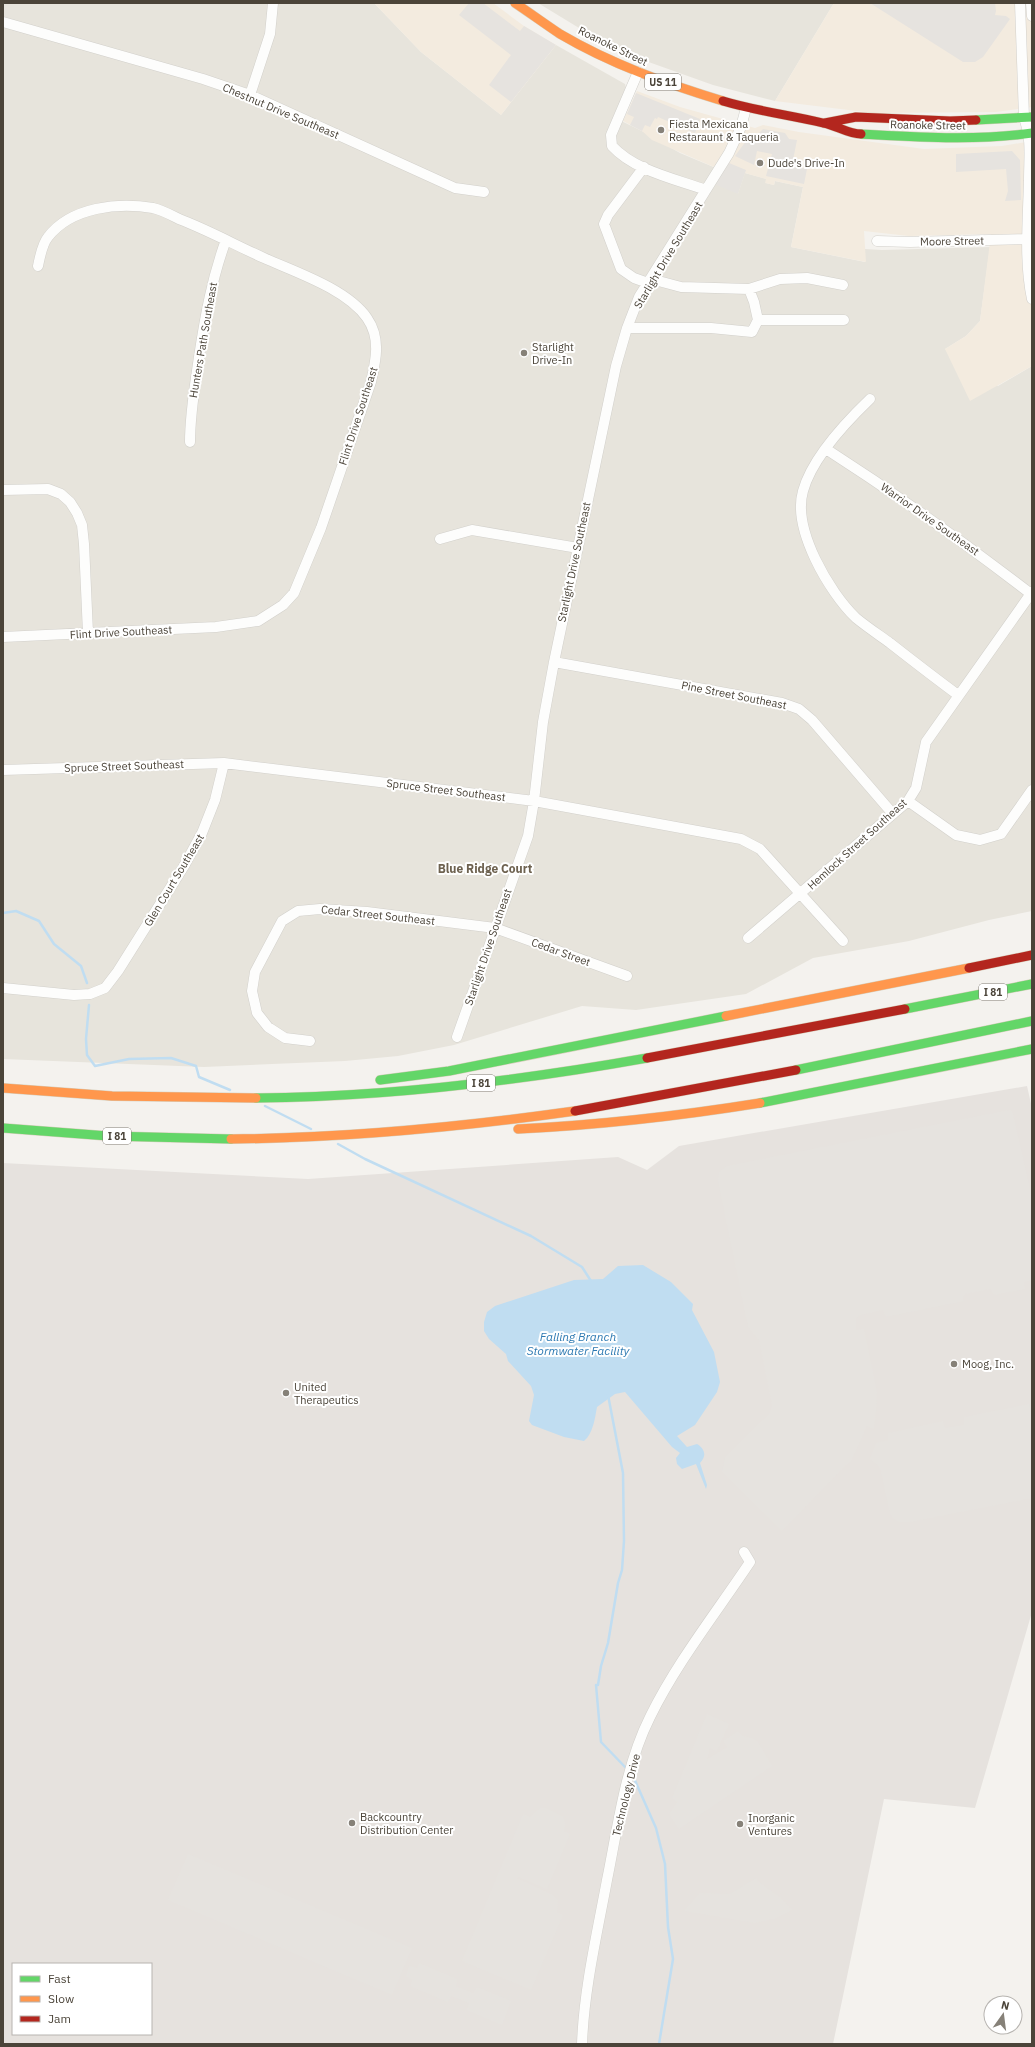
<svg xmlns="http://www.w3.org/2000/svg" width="1035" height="2047" viewBox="0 0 1035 2047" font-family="'IBM Plex Sans',sans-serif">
  <rect width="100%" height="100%" fill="#f4f2ee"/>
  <!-- residential -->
  <path fill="#e7e4dc" d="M3,3H374L421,52L501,115L556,45L625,84L626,88L613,117L642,131L680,153L723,171L745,173L767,179L766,183L774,185L775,181L803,187L791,247L865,262V249L882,250L990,247L980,321L966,336L945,349L998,386L1032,366V911L989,920L909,941L813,958L746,994L636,1010L582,1006L454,1045L398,1056L345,1061L204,1067L3,1059Z
    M538,3H834L775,101L713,85L643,60L584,31Z"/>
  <!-- commercial -->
  <path fill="#f3ebdf" d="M374,3H493L524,26L556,45L501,115L421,52Z
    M834,3H1032V107L996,112L873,113L775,101Z
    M637,91L680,107L755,128L763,125L799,132L924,149L1002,146L1032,141V366L970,401L945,349L966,336L980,321L991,234L909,236L864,231L866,262L791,247L803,187L775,181L774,185L765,183L766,179L745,173L738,194L723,171L652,140L642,131L623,121Z"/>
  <!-- industrial -->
  <path fill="#e6e2de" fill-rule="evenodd" d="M1027,1086L1032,1108V1612L975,1808L884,1799L833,2044H3V1163L308,1179L618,1157L647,1170L679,1146ZM13,1964H151V2034H13Z"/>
  <!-- parking -->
  <path fill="#e6e3df" d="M469,3H483L520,31L524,26L556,45L511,102L489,85L511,55L459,15Z
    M870,3H995L996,11L995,15L1006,16L1010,19L983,57L975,62H963Z
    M636,93L700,119L695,133L658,117L657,119L655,118L650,127L645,125L642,131L630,125L634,117L627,114Z
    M763,129L785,133L789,139L797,140L792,165L807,169L804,184L766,176L772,154L757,151L754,165L735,156L749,137L753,139Z
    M1012,151L1020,160L1021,200L1005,201L1008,191L1006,169L956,172V154Z
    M729,163L746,170L738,194L714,184Z
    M1009,1110H1011L1013,1114L1032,1198V1280L1024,1282L1025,1289L994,1295L990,1289L965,1294L963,1296L964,1301L886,1317L883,1310L860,1315L856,1318V1330L864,1329L877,1392L876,1412L874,1429L867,1426L851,1461L845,1466L782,1531L722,1471L725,1458L769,1414L772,1405L759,1340L748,1327L718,1181L719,1172L727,1166Z
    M1029,1404L1032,1417V1498L910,1522H899L893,1518L890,1514L881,1471L878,1465L870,1459L876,1443L888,1440V1433L943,1421L944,1427L946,1428L964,1425V1417Z
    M707,1714L729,1724L717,1751L710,1748L707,1759L727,1747L723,1741L738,1731L743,1736L752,1738L758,1742L772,1766L679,1829L669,1814L677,1802L672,1798Z
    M540,1808H545L563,1817L565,1822L564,1831L570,1834L547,1889L519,1877L517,1878L553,1895L558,1900L557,1912L563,1915L531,1990L462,1961L523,1814L530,1817Z
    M188,1854L412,1948L392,1995L168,1900Z
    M756,1878L759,1882L781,1898L792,1910L774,1919L755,1923L684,1911L700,1893L730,1894Z
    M419,1963L457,1979L456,1986L473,1993L477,1987L511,2001L502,2025L467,2010L469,2003L451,1996L448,2002L410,1986L412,1980L406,1976L409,1966L417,1968Z"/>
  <!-- water -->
  <path fill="#c0ddf1" d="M643,1265L671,1282L693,1304L692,1310L714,1352L720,1382L717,1392L695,1425L677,1436L687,1447L697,1444C705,1449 707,1456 700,1463L707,1485L706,1489L696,1464L682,1469L677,1464L676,1458L680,1453L672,1447L625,1392L615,1394L597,1407C595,1418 593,1434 584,1441L564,1437L532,1425L529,1421L534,1395L531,1386L508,1361L506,1354L489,1339L484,1331V1322L487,1312L495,1306L574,1280L603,1279L618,1266Z"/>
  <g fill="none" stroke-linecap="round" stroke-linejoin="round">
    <!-- stream -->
    <path stroke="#c0ddf1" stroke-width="2.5" d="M3,913L16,911L39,921L54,944L81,966L87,983
      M89,1005L86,1039L87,1055L95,1066L129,1059L171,1058L196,1066L199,1077L230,1090
      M265,1106L311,1129
      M338,1144L365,1159L531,1236L582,1267L591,1281
      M608,1395L623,1473L624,1541L622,1570L618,1583L608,1643L601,1666L598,1685H596L601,1742L627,1769
      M633,1776L656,1828L665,1864L668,1927L673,1959L659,2044"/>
    <defs>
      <path id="street" d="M1020,3L1024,117C1032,140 1029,157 1029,181C1028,220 1024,261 1032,299
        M1031,3L1032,16
        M3,22L203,79L250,95L455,188L484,192
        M638,72L611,135L612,146C635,171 676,179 706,190
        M250,95L270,34L273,3
        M644,167L608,215L604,224L621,269L634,278L648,283
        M877,241L910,242L1027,239
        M651,279L681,287L749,289L780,279L807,278L843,285
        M749,289L754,302L758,320
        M627,328H711L752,332L758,320H844
        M870,399C846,422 812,458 803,491C792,529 829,592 856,618C867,627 879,635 890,643C913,661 935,678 958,695
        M190,442C190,413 195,385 199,357C205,317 212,278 226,240
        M826,449C896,494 965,543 1031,594
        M3,490L48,489L61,494L70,502L77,513L82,525L84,544L88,633
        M440,539L472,530L578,548
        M3,637L216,627L258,621L283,605L294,593L321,528L371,382C376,360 381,338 367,318C347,289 295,272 264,258C235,245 208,230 179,219C171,215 162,210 153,208C118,202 71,207 48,237C42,244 40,257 38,266
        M554,662L782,703L799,709L812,720L893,814
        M3,770L224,763L534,801L741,839L760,849L843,941
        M908,801L956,835L980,840L1001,834L1032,790
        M748,938L908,801L916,788L926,742L1032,592
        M3,988L74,995L90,994L105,988L118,971L184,866L202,833L215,800L224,763
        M457,1037L528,836L534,801L543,722L554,662L616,366L627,328L639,297L729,153L741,127L746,108
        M310,1041L285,1038L268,1027L257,1013L252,991L255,972L282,921L298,911L320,909L367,912L495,928L627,976
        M582,2044C584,1989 597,1934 607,1880C618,1826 625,1767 650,1717C677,1662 716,1613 750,1562L744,1552"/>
      <path id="fast" d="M976,120L1032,117
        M861,134C918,137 975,141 1032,133
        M905,1009L1032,984
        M796,1070L1032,1021
        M380,1080L449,1071L726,1016
        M256,1098C388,1097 518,1081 647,1058
        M760,1103L1032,1049
        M3,1128L108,1136L231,1139"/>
      <path id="slow" d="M515,3C530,13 545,24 560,34C611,64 667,84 723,101
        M726,1016L969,968
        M3,1088L112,1096L256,1098
        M518,1129C599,1125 679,1116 760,1103
        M231,1139C347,1138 461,1127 575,1111"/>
      <path id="jam" d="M723,101C756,111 790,115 823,123C836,125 848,134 861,134
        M825,123L856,117L950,121L976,120
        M969,968L1032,955
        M647,1058L905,1009
        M575,1111L796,1070"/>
    </defs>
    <!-- street casing -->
    <use href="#street" stroke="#d2d0cb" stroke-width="11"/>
    <!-- fast casing -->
    <use href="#fast" stroke="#d6cebb" stroke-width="10"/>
    <!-- slow casing -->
    <use href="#slow" stroke="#d6cebb" stroke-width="10"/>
    <!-- jam casing -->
    <use href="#jam" stroke="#d6cebb" stroke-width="10"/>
    <!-- street -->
    <use href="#street" stroke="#fdfdfc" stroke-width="10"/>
    <!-- fast -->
    <use href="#fast" stroke="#63d668" stroke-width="9"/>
    <!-- slow -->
    <use href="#slow" stroke="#ff974d" stroke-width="9"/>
    <!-- jam -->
    <use href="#jam" stroke="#b3261e" stroke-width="9"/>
  </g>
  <!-- markers -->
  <g fill="#868178" stroke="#fff" stroke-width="1.5">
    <circle cx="661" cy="130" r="4"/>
    <circle cx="760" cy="163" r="4"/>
    <circle cx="524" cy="353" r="4"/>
    <circle cx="954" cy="1364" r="4"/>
    <circle cx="286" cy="1393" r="4"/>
    <circle cx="352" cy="1823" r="4"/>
    <circle cx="740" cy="1824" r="4"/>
  </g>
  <g text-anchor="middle" stroke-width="4" stroke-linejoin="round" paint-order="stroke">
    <!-- shield labels -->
    <g fill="#fff" stroke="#817c74" stroke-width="1">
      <rect x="645" y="74" width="36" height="16" rx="3"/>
      <rect x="979" y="984" width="28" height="16" rx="3"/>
      <rect x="467" y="1075" width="28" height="16" rx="3"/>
      <rect x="103" y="1128" width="28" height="16" rx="3"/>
    </g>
    <g font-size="10" font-weight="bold" fill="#4b4439">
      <text x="663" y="86">US 11</text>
      <text x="993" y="996">I 81</text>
      <text x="481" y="1087">I 81</text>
      <text x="117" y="1140">I 81</text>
    </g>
    <!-- street labels -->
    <g font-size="11" fill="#4b4439" stroke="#fff">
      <text transform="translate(613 46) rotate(26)" y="4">Roanoke Street</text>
      <text transform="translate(281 111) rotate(23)" y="4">Chestnut Drive Southeast</text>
      <text transform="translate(928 125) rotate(1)" y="4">Roanoke Street</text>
      <text transform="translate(952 241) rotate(-1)" y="4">Moore Street</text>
      <text transform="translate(668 255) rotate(-59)" y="4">Starlight Drive Southeast</text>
      <text transform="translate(203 340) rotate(-80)" y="4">Hunters Path Southeast</text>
      <text transform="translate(358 416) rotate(-72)" y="4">Flint Drive Southeast</text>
      <text transform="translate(930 519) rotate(35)" y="4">Warrior Drive Southeast</text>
      <text transform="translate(574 562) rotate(-78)" y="4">Starlight Drive Southeast</text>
      <text transform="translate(121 632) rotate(-3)" y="4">Flint Drive Southeast</text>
      <text transform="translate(734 695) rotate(11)" y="4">Pine Street Southeast</text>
      <text transform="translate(124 766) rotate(-2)" y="4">Spruce Street Southeast</text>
      <text transform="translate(446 790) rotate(7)" y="4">Spruce Street Southeast</text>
      <text transform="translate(857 844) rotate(-42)" y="4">Hemlock Street Southeast</text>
      <text transform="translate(174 880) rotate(-59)" y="4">Glen Court Southeast</text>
      <text transform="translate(378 915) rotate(6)" y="4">Cedar Street Southeast</text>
      <text transform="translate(488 947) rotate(-71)" y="4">Starlight Drive Southeast</text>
      <text transform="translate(561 952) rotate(20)" y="4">Cedar Street</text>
      <text transform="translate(626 1795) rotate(-76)" y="4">Technology Drive</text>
    </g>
    <!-- poi labels -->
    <g font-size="11" fill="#4b4439" stroke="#fff" text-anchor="start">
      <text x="669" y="128">Fiesta Mexicana<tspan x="669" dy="13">Restaraunt &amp; Taqueria</tspan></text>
      <text x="768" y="167">Dude's Drive-In</text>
      <text x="532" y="351">Starlight<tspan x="532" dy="13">Drive-In</tspan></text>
      <text x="962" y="1368">Moog, Inc.</text>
      <text x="294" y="1391">United<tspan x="294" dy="13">Therapeutics</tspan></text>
      <text x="360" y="1821">Backcountry<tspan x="360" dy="13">Distribution Center</tspan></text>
      <text x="748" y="1822">Inorganic<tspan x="748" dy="13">Ventures</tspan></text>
    </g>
    <!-- neighbourhood labels -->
    <g font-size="12" font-weight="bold" fill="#6e6250" stroke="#fff">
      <text x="485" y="873">Blue Ridge Court</text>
    </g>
    <!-- water labels -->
    <g font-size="12" font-style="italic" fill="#2e7ab2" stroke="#fff">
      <text x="578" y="1341">Falling Branch<tspan x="578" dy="14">Stormwater Facility</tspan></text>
    </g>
  </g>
  <!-- border -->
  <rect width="1035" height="2047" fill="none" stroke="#4b4439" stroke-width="8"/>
  <!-- legend -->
  <rect x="12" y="1963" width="140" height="72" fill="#ffffff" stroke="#b7b4b0"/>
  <rect x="20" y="1976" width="20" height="6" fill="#63d668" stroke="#b7b4b0"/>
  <text x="48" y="1983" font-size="12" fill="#4b4439">Fast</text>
  <rect x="20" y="1996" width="20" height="6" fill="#ff974d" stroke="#b7b4b0"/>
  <text x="48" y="2003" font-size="12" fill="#4b4439">Slow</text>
  <rect x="20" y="2016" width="20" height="6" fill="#b3261e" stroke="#b7b4b0"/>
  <text x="48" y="2023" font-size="12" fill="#4b4439">Jam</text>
  <!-- north arrow -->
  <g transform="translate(1003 2015) rotate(14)"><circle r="19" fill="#ffffff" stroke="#b7b4b0"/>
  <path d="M0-3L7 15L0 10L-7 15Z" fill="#868178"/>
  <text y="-6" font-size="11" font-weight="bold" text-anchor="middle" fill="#4b4439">N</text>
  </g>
</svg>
